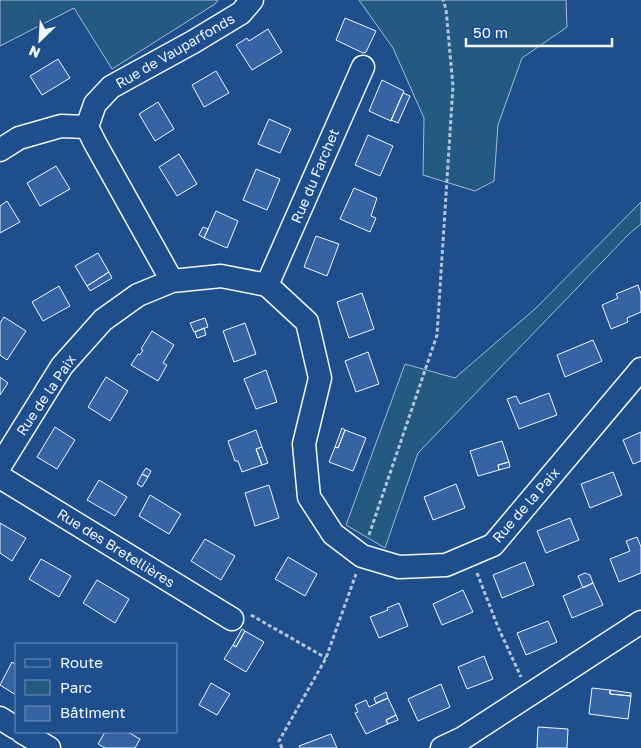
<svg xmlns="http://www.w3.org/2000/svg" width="641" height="748" viewBox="0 0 641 748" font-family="'Golos Text',sans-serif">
  <rect width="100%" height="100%" fill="#1f4e8c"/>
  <!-- green -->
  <path fill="#245a82" stroke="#a8bbd7" d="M0,0H218L215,4L112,69L74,8L0,46Z
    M359,0H566L567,27L522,58L498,125L494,181L475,191L423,175L424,118L393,48Z
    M641,202V224L630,233L418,453L385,548L346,525L405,364L455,378L536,308Z"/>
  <!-- building -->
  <path fill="#3563a3" stroke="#f2f6ff" d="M345,18L376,31L366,52L363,53L336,40Z
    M268,29L282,52L252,70L236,45L247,38L249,41Z
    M58,59L70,78L42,95L30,76Z
    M216,71L229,93L204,107L192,85Z
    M382,80L404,91L391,121L369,111Z
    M403,93L410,96L398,123L391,120Z
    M158,102L174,129L155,141L139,114Z
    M269,119L291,129L280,153L258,144Z
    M368,135L393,146L380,176L355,165Z
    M179,154L197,184L177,196L159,167Z
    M56,166L70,189L40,206L27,183Z
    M256,169L280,179L267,210L243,200Z
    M354,188L377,198L371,216L376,218L370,232L340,219Z
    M7,201L20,222L0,233V206Z
    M216,211L238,221L227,248L204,238Z
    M203,227L208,229L204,238L199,235Z
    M316,236L339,244L327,276L304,267Z
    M98,253L109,272L87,286L75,266Z
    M109,272L112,278L90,291L87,286Z
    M638,285L641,294V312L627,318L628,322L611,329L602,305L618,298L616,294Z
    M59,286L70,306L43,321L32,302Z
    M362,293L374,329L349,338L337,302Z
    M4,317L26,331L7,360L0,355V323Z
    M205,318L208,327L194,332L190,323Z
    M245,323L256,354L234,362L223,331Z
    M204,328L206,335L197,338L195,332Z
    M152,331L174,345L163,363L167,365L158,381L131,365L138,354L140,355L143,350L141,349Z
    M593,340L602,361L565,377L557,355Z
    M368,352L379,384L356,392L345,361Z
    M266,370L277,402L256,409L244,379Z
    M0,377L8,383L0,395Z
    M106,377L128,391L110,421L88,407Z
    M549,393L557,415L519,429L507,399L516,396L520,404Z
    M55,427L75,440L57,469L37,457Z
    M342,428L345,430L338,448L335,447Z
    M256,430L262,447L256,449L262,465L242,472L238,461H235L228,441Z
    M345,430L366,438L353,471L329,462L335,447L338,448Z
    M641,432V461L633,464L623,440Z
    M502,441L509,462L498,465L499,470L478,476L470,451Z
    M262,447L268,463L262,465L256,449Z
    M509,462L510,467L499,470L498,465Z
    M146,468L151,471L148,477L142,474Z
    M613,472L622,495L590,508L581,484Z
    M142,474L148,477L142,487L137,484Z
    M99,480L127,497L115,516L87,500Z
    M456,484L465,508L433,520L424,497Z
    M269,485L279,518L255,526L245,493Z
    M150,495L181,514L169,534L139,516Z
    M570,518L579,540L546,553L537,531Z
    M0,523L26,538L12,561L0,553Z
    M637,537L641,547V573L619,582L610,559L630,551L626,541Z
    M205,539L235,556L221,580L191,561Z
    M288,557L317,574L305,596L275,579Z
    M41,559L71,576L59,597L29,579Z
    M525,562L534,585L502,598L493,575Z
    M585,573L590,575L593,583L583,588L578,576Z
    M97,580L129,599L115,623L83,603Z
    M593,583L603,605L572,618L563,596Z
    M463,590L473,612L442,625L433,604Z
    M399,603L408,626L379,638L370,617L388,610L387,608Z
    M548,621L557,642L526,655L517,633Z
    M242,629L245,631L236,647L233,645Z
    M245,631L264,642L246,672L224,659L233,645L236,647Z
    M484,656L493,679L467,689L458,667Z
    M12,662L16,665V695L0,685Z
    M211,683L230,694L217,715L199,705Z
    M441,684L450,707L418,721L408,699Z
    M592,688L610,690V694L631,696L628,719L589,714Z
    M610,690L631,693V696L610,694Z
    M386,692L388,698L376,703L374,698Z
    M388,698L396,715L386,720L388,724L366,734L355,713L358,712L355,705L366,700L369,707Z
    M396,715L398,720L388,724L386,720Z
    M538,727L568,729L567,748H537Z
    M105,732H128L140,739L135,748H105L98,744Z
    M331,734L337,748H300L299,746Z"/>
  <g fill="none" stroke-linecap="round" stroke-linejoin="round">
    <defs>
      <path id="minor" d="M87,127L95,104L111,87L193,42L241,13L252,0
        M87,127L95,143L172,281
        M0,150L19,138L61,126L87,127
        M267,285L363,67
        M0,466L62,366L103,320L138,295L172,281L221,276L267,285L307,322L320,378L304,444L309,497L333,534L362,556L399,567L446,565L493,545L641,369
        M0,477L232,619
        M0,718L16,728
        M22,732L49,748
        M442,748L463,738L641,622"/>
    </defs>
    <!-- minor casing -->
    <use href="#minor" stroke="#f2f6ff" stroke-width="25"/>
    <!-- path -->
    <path stroke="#b3c4dc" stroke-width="3" stroke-dasharray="4 2.5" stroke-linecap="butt" d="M369,535L437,335L453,86L446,9L443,0
      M477,573L498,627L521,677
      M251,615L326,658
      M282,748L279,741L326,658L356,574"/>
    <!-- minor -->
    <use href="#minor" stroke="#1f4e8c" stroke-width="22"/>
  </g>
  <g text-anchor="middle" stroke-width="4" stroke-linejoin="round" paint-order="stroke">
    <!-- street labels -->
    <g font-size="14" fill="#f2f6ff" stroke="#1f4e8c">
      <text transform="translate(175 51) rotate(-30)" y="5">Rue de Vauparfonds</text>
      <text transform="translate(315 176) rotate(-67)" y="5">Rue du Farchet</text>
      <text transform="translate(46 395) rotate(-56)" y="5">Rue de la Paix</text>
      <text transform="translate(526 505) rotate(-49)" y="5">Rue de la Paix</text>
      <text transform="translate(116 548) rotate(32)" y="5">Rue des Bretellières</text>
    </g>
  </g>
  <!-- legend -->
  <rect x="15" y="643" width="162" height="90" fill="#1f4e8c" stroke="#7391ba"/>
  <rect x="25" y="659" width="25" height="8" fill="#1f4e8c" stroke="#7391ba"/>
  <text x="60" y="668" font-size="15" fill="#f2f6ff">Route</text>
  <rect x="25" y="680" width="25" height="15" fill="#245a82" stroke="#7391ba"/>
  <text x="60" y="693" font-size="15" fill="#f2f6ff">Parc</text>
  <rect x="25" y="706" width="25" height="15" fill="#3563a3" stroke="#7391ba"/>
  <text x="60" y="718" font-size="15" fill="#f2f6ff">Bâtiment</text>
  <!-- north arrow -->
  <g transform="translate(40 40) rotate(205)" stroke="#1f4e8c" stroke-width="4" paint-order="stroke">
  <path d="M0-4L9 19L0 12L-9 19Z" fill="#f2f6ff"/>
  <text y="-8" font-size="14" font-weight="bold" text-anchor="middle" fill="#f2f6ff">N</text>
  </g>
  <!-- scale -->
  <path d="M466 38v8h146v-8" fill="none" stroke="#f2f6ff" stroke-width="2.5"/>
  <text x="473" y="38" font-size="15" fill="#f2f6ff" stroke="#1f4e8c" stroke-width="4" paint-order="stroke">50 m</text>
</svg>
